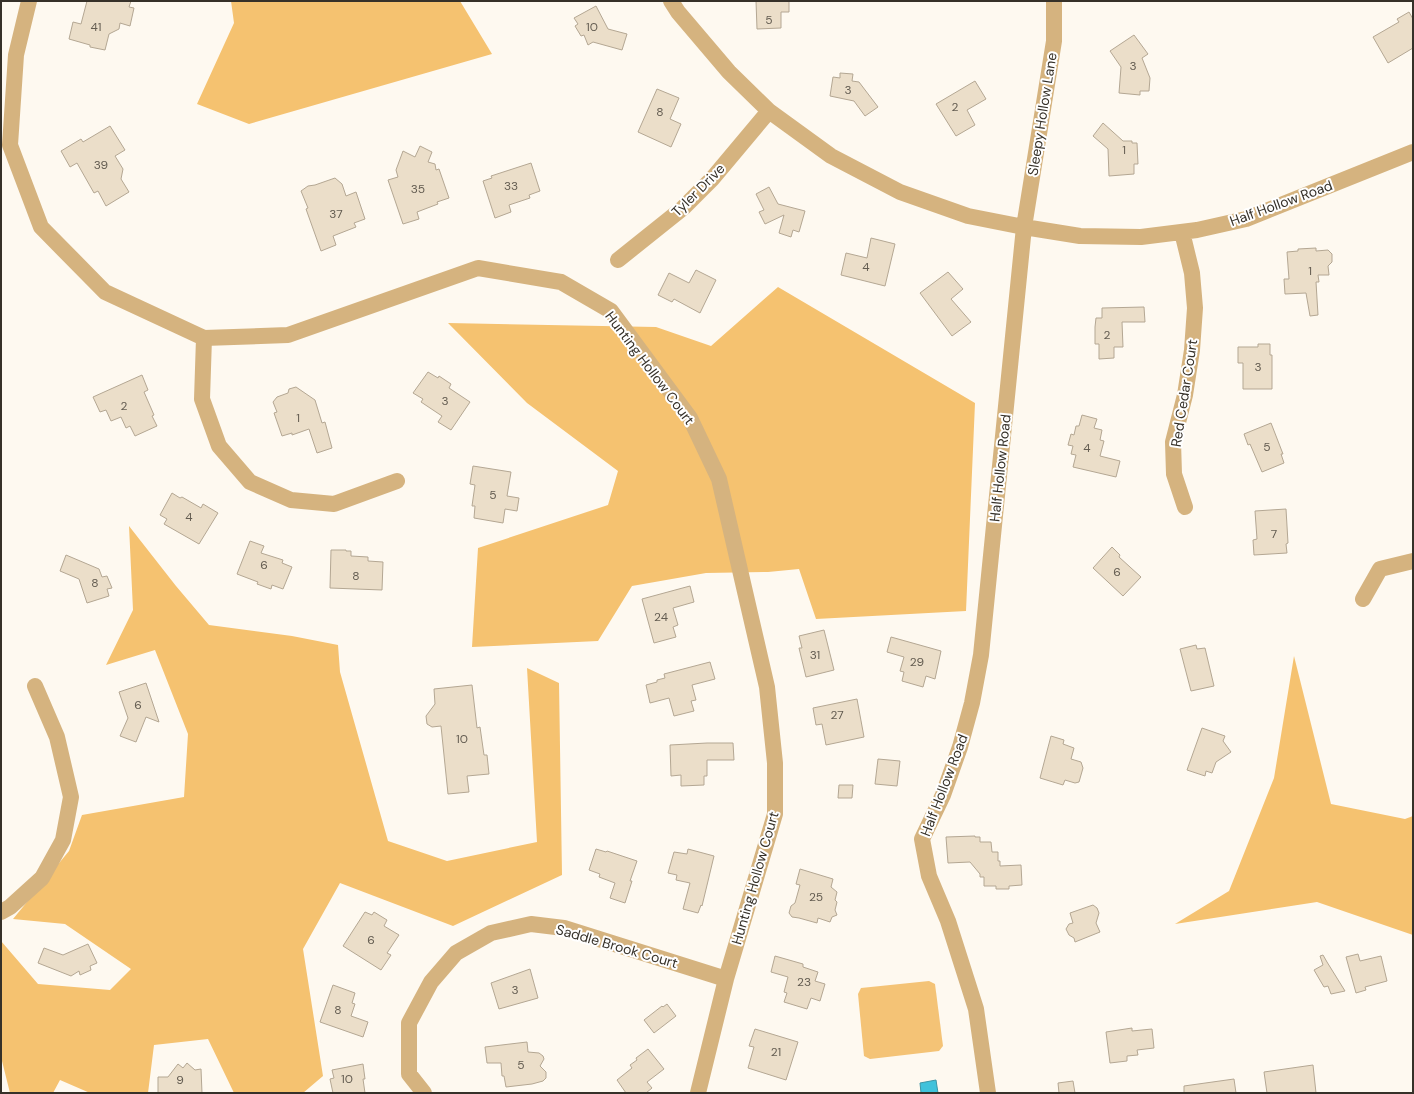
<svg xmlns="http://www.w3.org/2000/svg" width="1414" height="1094" viewBox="0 0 1414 1094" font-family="'DM Sans',sans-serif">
  <rect width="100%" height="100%" fill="#fef9f0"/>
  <!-- green -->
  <path fill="#f4c376" d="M929,981L935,984L943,1046L939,1051L870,1059L864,1056L858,994L861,988Z"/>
  <!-- forest -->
  <path fill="#f5c270" d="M231,1H460L492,54L249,124L197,104L234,23Z
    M778,287L975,403L966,611L816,619L799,569L768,572L706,573L632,586L598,641L472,647L478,548L608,505L618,471L527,403L448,323L656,327L711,346Z
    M129,526L176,586L209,625L292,636L338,645L340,672L388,841L447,861L537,842L527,668L559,683L562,875L453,926L340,883L303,949L323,1076L303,1093H234L208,1039L154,1045L148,1093H90L60,1080L53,1093H10L1,1057V941L38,984L110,990L131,969L65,924L13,919L69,851L82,815L184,797L188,734L155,650L106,665L133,610Z
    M1294,656L1331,804L1405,819L1413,816V935L1317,902L1175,924L1229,891L1274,778Z"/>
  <!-- water -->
  <path fill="#40c2db" stroke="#3d96a6" d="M936,1080L938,1093H921L920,1083Z"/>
  <!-- building -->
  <path fill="#ebdec9" stroke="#b4a793" d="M87,1H131L129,7L134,8L130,26L120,23L119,29L109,34L105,50L90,47V45L69,39L73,22L81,24Z
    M756,1H789V12H781V28L757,29Z
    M596,6L608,29L627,34L622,50L593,42L588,45L584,35L581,36L575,26L578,24L574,18Z
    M1409,12L1413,19V48L1388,63L1373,37L1399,22L1397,19Z
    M1134,35L1148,54L1142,58L1150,78L1149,91H1140V95L1119,93L1121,67L1110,51Z
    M840,73L853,74L852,81L859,82L878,107L865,116L854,101L830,96L833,77L840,78Z
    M975,81L986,99L967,110L975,125L956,136L936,104Z
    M657,89L679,98L670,119L681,124L671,147L638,132Z
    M1103,123L1123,141H1132V143H1137L1138,164H1134V174L1109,176L1108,149L1093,136Z
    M110,126L125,150L115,156L123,169L121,179L129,192L106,206L98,191L94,193L77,163L70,167L61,151L81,139L83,142Z
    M420,146L432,152L428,162L435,164L436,170L439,169L449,198L437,202L438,204L417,212L419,219L403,224L388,180L398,177L396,170L403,151L415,157Z
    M531,163L540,191L529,195L530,198L509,205L511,212L495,218L483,181L492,178L491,176Z
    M335,178L342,184L346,196L356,192L365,219L354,223L356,227L333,236L336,245L321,251L306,209L308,208L301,191L308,186L315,185Z
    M769,187L778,204L805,211L799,232L793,230L791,237L779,233L784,215L765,224L759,212L764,210L756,194Z
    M871,238L895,244L885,286L841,275L846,253L867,258Z
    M1316,248V251L1328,250L1332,254V262L1328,266L1329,275H1318L1319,282H1316L1318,315L1310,316L1306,293L1285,294L1284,279H1289L1287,252L1298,251V249Z
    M696,270L716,280L700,313L674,299L672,302L658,295L669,273L689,283Z
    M948,272L963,289L951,299L971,322L952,336L920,293Z
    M1144,307L1145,322H1122L1123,347H1114V358L1099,359V344H1095V327L1096,318H1102V308Z
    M1258,344H1270V355H1272V389H1243V363H1238V347H1258Z
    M428,372L438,378L439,376L451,384L449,388L470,402L451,430L438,422L442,416L421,402L423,399L413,393Z
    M142,375L148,390L144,392L154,415L152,416L157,426L135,436L130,426L126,428L121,417L111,421L106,410L100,412L93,397Z
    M296,387L315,400L322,423L325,422L332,448L317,453L309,429L292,435V433L282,436L274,413L277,412L273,402L277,397L288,393L289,389Z
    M1082,415L1097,419L1094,428L1102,430L1100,440L1104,441L1100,456L1120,461L1116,477L1073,467L1076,455L1071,454L1073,446L1068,445L1071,434L1074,435L1076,426H1079Z
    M1271,423L1283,454H1281L1284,463L1262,472L1250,444L1248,445L1244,434Z
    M473,466L511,472L507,496L519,498L517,511L505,509L503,523L474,518L475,506H472L475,485L470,484Z
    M172,493L180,498L182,497L201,508L203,504L218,513L199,544L164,524L167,519L160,515Z
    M1286,509L1288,543L1286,544L1287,553L1254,555L1253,540L1257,539L1255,511Z
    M250,541L264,546L261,553L283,560L282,563L292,567L283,589L272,585L271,589L257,584L258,582L237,574Z
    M1112,547L1120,555L1119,557L1141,577L1123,596L1093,568Z
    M331,550H346V551H351V556L368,557V561L383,562L382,590L330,588Z
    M66,555L99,569L102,577L107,576L112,588L107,589L109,596L87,603L79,579L60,571Z
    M690,586L694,602L673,608L678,625L673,627L676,637L654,643L642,599Z
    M824,630L834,670L806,677L799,648H802L799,636Z
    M891,637L941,651L935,679L926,676L923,687L902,681L904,672L900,671L904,657L887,652Z
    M1196,645L1197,649L1205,648L1214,686L1191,691L1180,649Z
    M710,662L715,679L692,685L696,700L691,701L694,711L674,716L669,698L650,703L646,685L657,682V680L665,678L664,674Z
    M146,683L159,722L146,717L136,742L120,736L128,718L119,692Z
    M472,685L477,728L480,727L484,755H487L489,774L467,776L469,792L448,794L441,726L432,727L427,724L426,716L435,704L434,689Z
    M857,699L864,737L826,745L822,724L816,725L813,708Z
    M1202,728L1225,736L1223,741L1231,752L1216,762L1212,773L1206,771L1205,776L1187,770Z
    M1051,736L1064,740L1063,744L1074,748L1071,759L1081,762L1083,768L1079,782L1075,783L1065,780L1063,785L1040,778Z
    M707,743H733L734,760H707V776H704V785L681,786V775L671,776L670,745Z
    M878,759L900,761L897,786L875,784Z
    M839,785H853L852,798H838Z
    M975,836V837H980V842H991L992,852H998V861H1000V866L1021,865L1022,885L1009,886V889H996V886H984V877H980V874L970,862L948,863L946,837Z
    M596,849L606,852L607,851L637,861L630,881H632L625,903L610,898L615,883L599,877L600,874L589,870Z
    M688,849L714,856L702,906L701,905L698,913L683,909L690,883L676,880L677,875L668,873L674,852L687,854Z
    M800,869L833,879L831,887L837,892L835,900L837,902L835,910L837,915L832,917L830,922L818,918L817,923L799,918L792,917L789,913L791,906L795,903L800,885L796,884Z
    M1093,905L1097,908L1099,913L1096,923L1100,932L1075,942L1074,938L1069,935L1066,929L1069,924L1073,923L1070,913Z
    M365,912L372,915L374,912L387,920L384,926L399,935L387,953L391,955L381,970L343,946Z
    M88,944L97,963L90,966L91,970L80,975L79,971L71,976L38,963L44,948L63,955Z
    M1358,954L1360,961L1381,956L1387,981L1365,987L1366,990L1356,993L1346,957Z
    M1323,955L1327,962L1345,991L1331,994L1328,986L1324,987L1314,970L1323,965L1320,956Z
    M775,956L803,964V967L818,972L815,981L825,984L820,1001L811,998L807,1009L784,1002L787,993L784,992L788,977L771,972Z
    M530,969L538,998L499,1009L491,983Z
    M333,985L355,993L352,1003L355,1004L351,1016L368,1022L363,1037L320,1022Z
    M667,1004L676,1016L654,1033L644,1020L662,1006L663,1007Z
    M1132,1028V1031L1152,1029L1154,1048L1137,1050L1138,1055L1127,1056V1061L1110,1063L1106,1032Z
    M755,1029L798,1042L786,1080L748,1068L754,1047L749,1046Z
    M527,1042L528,1052L539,1053L543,1056L544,1059L540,1066L546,1072V1078L543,1081L532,1084L506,1087L504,1076H502L501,1063H487L485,1047Z
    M648,1049L664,1069L647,1082L652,1088L646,1093H626L617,1080L632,1068L630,1065L637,1060L636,1058Z
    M187,1063L195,1070L201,1069L202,1093H158V1077H168L178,1064L183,1068Z
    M363,1064L365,1079H363L365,1093H333L330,1079L334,1078L332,1070Z
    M1313,1065L1316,1093H1267L1264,1072Z
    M1234,1079L1236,1093H1184V1086Z
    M1073,1081L1075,1093H1059L1058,1083Z"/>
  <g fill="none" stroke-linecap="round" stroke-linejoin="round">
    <!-- minor -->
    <path stroke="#d5b37f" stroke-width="16" d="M29,1L16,55L10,145L41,227L105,292L204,338L288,335L478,268L561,282L611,311L690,418L719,479L767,687L775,763V814L726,979L698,1093
      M671,1L678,12L729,72L769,111L831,156L900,192L968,216L1024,227L1080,236L1141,237L1197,230L1246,219L1413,152
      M1182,232L1192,273L1195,308L1192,350L1185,395L1173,442L1174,474L1185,507
      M618,260L683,208L712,179L769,111
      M204,338L202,399L219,446L250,482L291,500L334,504L397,481
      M1363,599L1380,569L1413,561
      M1,912L10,907L42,878L63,840L71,797L57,737L35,686
      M424,1093L409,1074V1023L431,982L456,953L491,933L531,924L564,928L726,979
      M988,1093L976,1009L948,921L929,876L922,839L943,795L960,747L972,703L981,655L1024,227L1054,41V1"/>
  </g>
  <g text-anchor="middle" stroke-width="4" stroke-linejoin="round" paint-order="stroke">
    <!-- number labels -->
    <g font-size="12" fill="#635c51">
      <text x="769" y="24">5</text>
      <text x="96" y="31">41</text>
      <text x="592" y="31">10</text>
      <text x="1133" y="70">3</text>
      <text x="848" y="94">3</text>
      <text x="955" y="111">2</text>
      <text x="660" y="116">8</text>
      <text x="1124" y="154">1</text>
      <text x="101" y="169">39</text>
      <text x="511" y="190">33</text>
      <text x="418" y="193">35</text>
      <text x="336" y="218">37</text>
      <text x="866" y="271">4</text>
      <text x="1310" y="275">1</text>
      <text x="1107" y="339">2</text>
      <text x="1258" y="371">3</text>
      <text x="445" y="405">3</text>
      <text x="124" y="410">2</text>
      <text x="298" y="422">1</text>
      <text x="1267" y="451">5</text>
      <text x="1087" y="452">4</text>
      <text x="493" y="499">5</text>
      <text x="189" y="521">4</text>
      <text x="1274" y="538">7</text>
      <text x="264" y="569">6</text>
      <text x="1117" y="576">6</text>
      <text x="356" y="580">8</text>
      <text x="95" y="587">8</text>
      <text x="661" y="621">24</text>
      <text x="815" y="659">31</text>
      <text x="917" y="666">29</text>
      <text x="138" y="709">6</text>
      <text x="837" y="719">27</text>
      <text x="462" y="743">10</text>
      <text x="816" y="901">25</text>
      <text x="371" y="944">6</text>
      <text x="804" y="986">23</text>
      <text x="515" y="994">3</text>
      <text x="338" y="1014">8</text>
      <text x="776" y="1056">21</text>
      <text x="521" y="1069">5</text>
      <text x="347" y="1083">10</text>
      <text x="180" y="1084">9</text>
    </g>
    <!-- street labels -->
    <g font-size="14" fill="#363129" stroke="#fff">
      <text transform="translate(1042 114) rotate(-81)" y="5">Sleepy Hollow Lane</text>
      <text transform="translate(698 190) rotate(-45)" y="5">Tyler Drive</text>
      <text transform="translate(1281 203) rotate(-20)" y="5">Half Hollow Road</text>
      <text transform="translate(650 368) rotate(53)" y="5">Hunting Hollow Court</text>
      <text transform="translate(1184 393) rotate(-81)" y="5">Red Cedar Court</text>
      <text transform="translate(1000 468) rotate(-84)" y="5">Half Hollow Road</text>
      <text transform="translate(944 785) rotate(-69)" y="5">Half Hollow Road</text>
      <text transform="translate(755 878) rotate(-74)" y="5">Hunting Hollow Court</text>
      <text transform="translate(617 946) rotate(16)" y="5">Saddle Brook Court</text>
    </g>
  </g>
  <!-- border -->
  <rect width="1414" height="1094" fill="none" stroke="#363129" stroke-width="4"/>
</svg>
